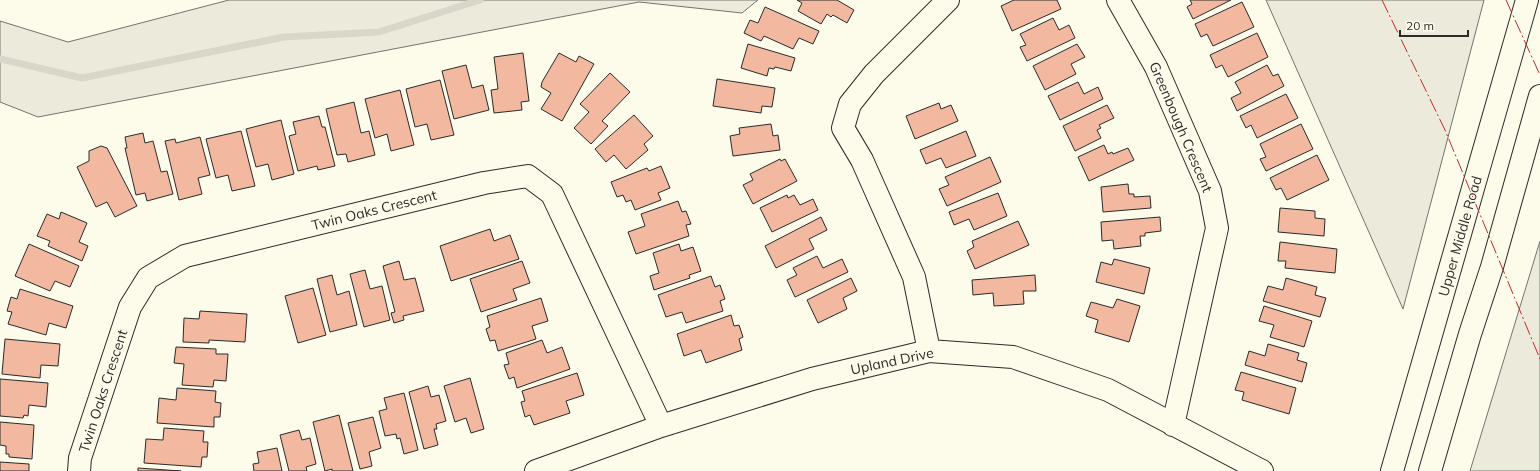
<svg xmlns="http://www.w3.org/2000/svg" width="1540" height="471" viewBox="0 0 1540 471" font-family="Mulish,sans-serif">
  <rect width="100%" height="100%" fill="#fdfbea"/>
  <!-- green -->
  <path fill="#ecebdb" stroke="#74746e" d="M229,0H758L742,13L639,2L38,117L0,102V21L68,42Z
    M1266,0H1484L1403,309Z
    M1540,241V471H1470Z"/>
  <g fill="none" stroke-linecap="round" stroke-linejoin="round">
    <!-- stream -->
    <path stroke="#d8d7c9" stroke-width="7" d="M0,59L82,78L284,37L379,32L480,0"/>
  </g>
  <!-- building -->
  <path fill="#f2b8a0" stroke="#2b2b2b" d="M797,0H837L854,10L847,23L833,15L831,17L827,14L821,24L798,11L802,3Z
    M1014,0H1057L1061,9L1012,31L1001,6Z
    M1190,0H1231L1193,19L1187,7L1192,4Z
    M1242,2L1254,27L1213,46L1207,34L1201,37L1195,24Z
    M765,7L819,31L813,44L799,38L793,49L764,36L761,41L744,33L750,20L758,23Z
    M1053,18L1059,30L1069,25L1075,38L1027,61L1020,47L1026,45L1020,34Z
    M1257,33L1268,57L1228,77L1222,65L1216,68L1210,55Z
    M748,44L795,58L791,71L775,67L774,69L769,68L767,76L741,68Z
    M1077,44L1085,57L1071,64L1076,74L1045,90L1033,66Z
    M523,53L529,101L521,102L522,110L494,113L491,90L498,89L494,57Z
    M559,53L576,62L579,56L594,64L562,121L541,109L551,93L541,87L542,82Z
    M466,65L472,88L483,85L489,110L454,119L442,71Z
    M1267,65L1273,76L1278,74L1284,86L1237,111L1231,98L1241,93L1235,82Z
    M610,73L630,92L602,121L608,126L591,144L574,128L589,112L580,104Z
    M717,79L775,88L772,107L762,106L761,113L713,106Z
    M440,80L454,135L431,140L427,124L415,127L406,89Z
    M1078,82L1084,94L1098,87L1103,99L1060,120L1048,96Z
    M400,90L414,145L391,151L387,134L375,138L365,99Z
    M1286,94L1298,118L1257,138L1251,125L1246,128L1240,116Z
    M354,102L361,133L369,131L375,155L348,162L346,154L337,155L326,109Z
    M939,103L941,109L951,105L958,121L915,139L906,116Z
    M1107,105L1114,118L1099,125L1101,128L1097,130L1101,138L1075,151L1063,126Z
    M634,115L653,136L644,144L648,150L626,169L614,155L606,162L595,149Z
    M319,116L322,127H325L335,166L318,170L317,166L298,171L289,136L296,134L293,122Z
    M281,120L294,174L272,180L268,164L256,167L246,129Z
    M771,124L773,136L778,135L780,150L733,156L730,136L740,134L739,128Z
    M1301,124L1313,149L1266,171L1260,159L1266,157L1260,144Z
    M241,131L255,186L232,191L228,175L216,178L206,139Z
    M966,131L976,156L946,168L941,158L926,164L920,150Z
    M143,133L145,143L153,141L161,172L167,171L173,194L147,201L145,193L136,195L125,148H127L125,137Z
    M200,137L210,175L198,178L202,194L179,200L165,141L175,139L176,143Z
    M1104,145L1108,154L1112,152L1113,154L1128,148L1134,160L1089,181L1078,157Z
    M101,146L107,148L137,206L115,217L107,202L96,207L77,167L89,161V151Z
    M1317,155L1329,180L1287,200L1281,188L1276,190L1270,178Z
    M990,157L1001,182L947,206L939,189L949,185L945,177Z
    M780,159L781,161L785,159L797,181L753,204L743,185L753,180L750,174Z
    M661,166L670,188L658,193L661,200L635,210L631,200L626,202L623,195L617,197L611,182L647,168L649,171Z
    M1128,184L1129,194H1134V197L1150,196L1151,208L1103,212L1101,187Z
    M998,193L1007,216L974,230L969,219L954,225L949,212Z
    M787,195L788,198L794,195L800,205L813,199L818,210L772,232L760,208Z
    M678,201L682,212L686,211L691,224L686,225L689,236L636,254L628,232L645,226L641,214Z
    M1280,208L1315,211V218L1325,219L1324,236L1278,232Z
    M61,212L87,223L79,242L88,246L82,261L48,246L50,241L37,236L47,214L59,219Z
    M821,217L827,230L809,239L814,249L776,268L765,246Z
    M1160,217L1161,231L1145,233V236H1140L1141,246L1114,249L1113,240L1102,241L1101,222Z
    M1018,221L1029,245L975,269L967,251L974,247L972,241Z
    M490,229L494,241L510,235L519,259L451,281L440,246Z
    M1280,242L1337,249L1335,273L1285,268L1286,261H1278Z
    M29,244L79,266L70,287L55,281L50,291L15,276Z
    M679,244L681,251L693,247L701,271L689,275L690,278L654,290L650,276L659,273L653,253Z
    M817,256L823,268L842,259L848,272L795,297L787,280L797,275L793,268Z
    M1114,259L1150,268L1144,294L1096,282L1101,262L1112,265Z
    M399,261L404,280L415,278L424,311L403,316L404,320L394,323L391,313L395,312L383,266Z
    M522,261L530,283L513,289L517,300L481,312L470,279Z
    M365,270L370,289L382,286L390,320L364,327L350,274Z
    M332,275L337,295L349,291L357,325L330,332L317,279Z
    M1035,275L1036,291H1023L1024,304L994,306L993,293L973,295L972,280Z
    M711,276L715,287L720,285L725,299L720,301L723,311L686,323L682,312L666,317L658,295Z
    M851,278L857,291L843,298L847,309L818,323L807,300Z
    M1286,278L1317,287L1315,295L1326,298L1320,317L1263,301L1268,286L1283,290Z
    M313,288L326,335L298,343L285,296Z
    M20,289L73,306L66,328L49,323L46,335L8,324L12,312L7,311L11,297L17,299Z
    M541,298L548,321L532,326L536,339L498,351L495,340L490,341L486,329L490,327L487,316Z
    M1117,299L1140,306L1129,342L1095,332L1098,320L1086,316L1091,302L1113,308Z
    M1264,306L1312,321L1304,347L1270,337L1274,325L1259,321Z
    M200,311L247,314L245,342L209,340V343L183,342L184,318L199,319Z
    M731,315L734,326L739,325L743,337L739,339L742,350L706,363L701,350L684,356L677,334Z
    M5,339L60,344L58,366L41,365L40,378L2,374Z
    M542,340L547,353L562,347L570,369L517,388L514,377L509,379L504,365L509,364L506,353Z
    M1268,344L1299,353L1297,360L1307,363L1302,382L1245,365L1249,351L1265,356Z
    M176,347L216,349V354H228L226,381L214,380L213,387L182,385L184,364L174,363Z
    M1241,372L1296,388L1289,414L1242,400L1244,392L1235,390Z
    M577,373L584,395L566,401L570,413L534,425L530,415L525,417L521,402L525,401L522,391Z
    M470,378L484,429L471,433L466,418L455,422L444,386Z
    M0,379L48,383L46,407L29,405L28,416L24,415L23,418L0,416Z
    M428,386L431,397L439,395L446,421L436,424L437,429H434L438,445L424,449L409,392Z
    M177,388L216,391L215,402L221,403L220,417H214V427L157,423L159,398L176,400Z
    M404,393L418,450L404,454L400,438L397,439L396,434L385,436L379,411L387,409L384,398Z
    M339,415L353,471H332V469L325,471L313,422Z
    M373,417L381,448L369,452L372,466L360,469L348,423Z
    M0,422L34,425L32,459L9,457V454H6V446L0,445Z
    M164,428L204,431L203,442H208L207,457H202L201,467L144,463L146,439L163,440Z
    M299,430L302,440L310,438L316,464L306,467L307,471H289L280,435Z
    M277,448L282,471H254L253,464L259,463L257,452Z
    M0,462L29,464V471H0Z
    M138,468L181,471H138Z"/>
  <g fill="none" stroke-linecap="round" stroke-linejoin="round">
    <defs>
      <path id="minor" d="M1118,0L1156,67L1210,191L1217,228L1173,425
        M929,351L914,277L862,160L843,128L850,104L874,74L948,0
        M79,471L80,458L130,307L148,278L185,256L484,183L528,176L552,194L661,426
        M536,471L661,426L812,379L929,351L1013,357L1108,390L1262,471"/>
      <path id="major" d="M1392,471L1527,0
        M1430,471L1470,334L1492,267L1540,96"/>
    </defs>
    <!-- minor casing -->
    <use href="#minor" stroke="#2b2b2b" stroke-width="24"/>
    <!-- major casing -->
    <use href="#major" stroke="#2b2b2b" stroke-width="24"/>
    <!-- minor -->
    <use href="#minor" stroke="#fdfbea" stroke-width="22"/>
    <!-- major -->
    <use href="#major" stroke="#fdfbea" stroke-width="22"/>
    <!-- power -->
    <path stroke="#c62828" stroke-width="1" stroke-dasharray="14 3 2 3" stroke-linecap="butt" d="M1382,0L1445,130L1540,359
      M1506,0L1540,75"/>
  </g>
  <g text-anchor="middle" stroke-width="3" stroke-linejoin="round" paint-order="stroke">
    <!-- street labels -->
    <g font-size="14" fill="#2b2b2b" stroke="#fdfbea">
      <text transform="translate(1181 127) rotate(67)" y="5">Greenbough Crescent</text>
      <text transform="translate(374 210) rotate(-14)" y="5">Twin Oaks Crescent</text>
      <text transform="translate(1460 236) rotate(-74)" y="5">Upper Middle Road</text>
      <text transform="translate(892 361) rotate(-12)" y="5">Upland Drive</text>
      <text transform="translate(103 391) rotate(-72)" y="5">Twin Oaks Crescent</text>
    </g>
  </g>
  <!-- scale -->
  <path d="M1400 30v6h68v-6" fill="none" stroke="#2b2b2b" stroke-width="2"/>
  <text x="1406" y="30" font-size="12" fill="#2b2b2b" stroke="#fdfbea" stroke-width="3" paint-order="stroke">20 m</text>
</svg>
